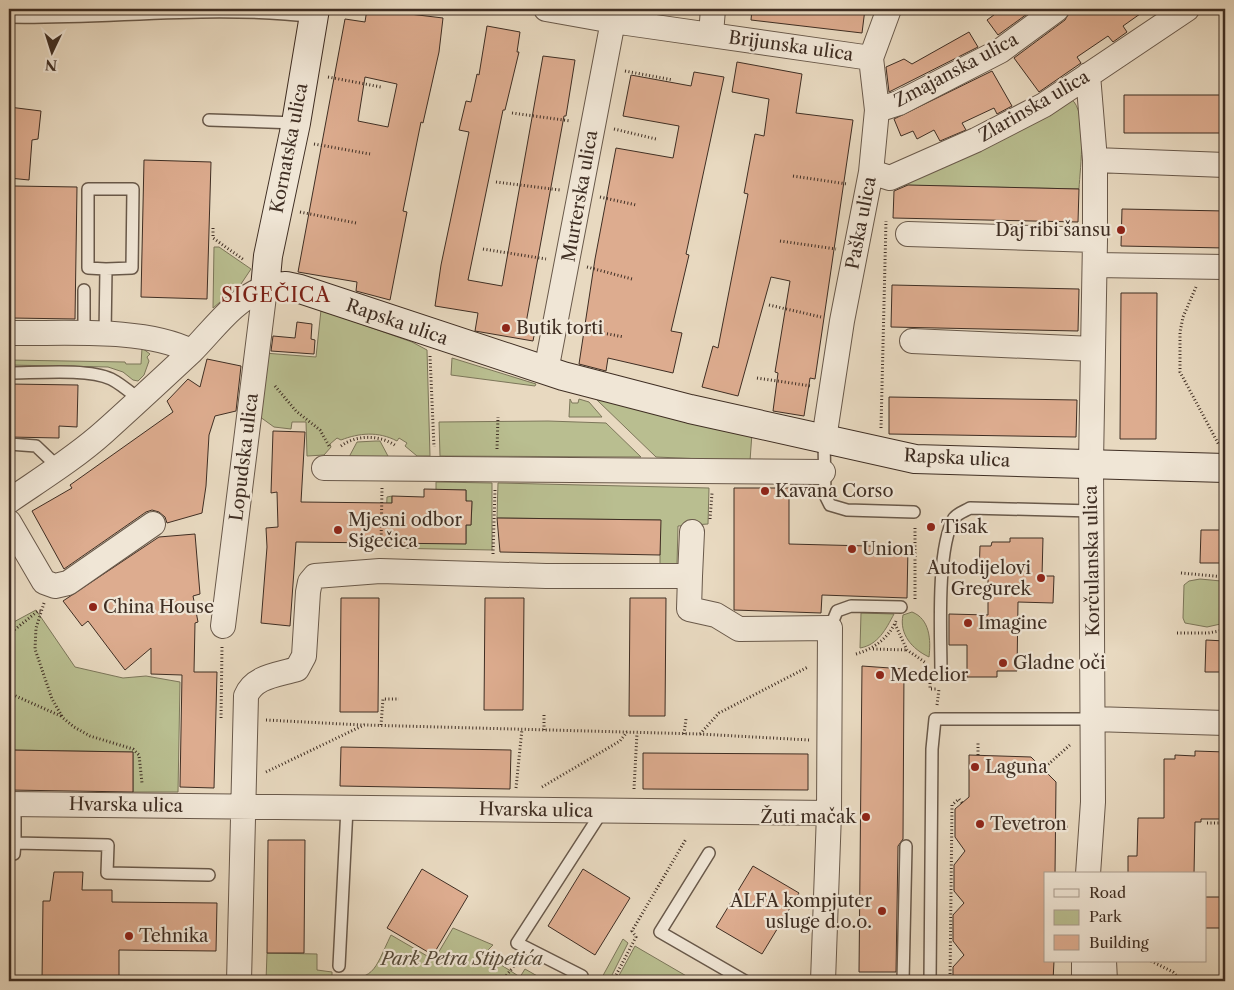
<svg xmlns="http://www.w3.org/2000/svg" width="1234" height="990" viewBox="0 0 1234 990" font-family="'Libre Caslon Text',serif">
  <rect width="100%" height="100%" fill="#e8d9c0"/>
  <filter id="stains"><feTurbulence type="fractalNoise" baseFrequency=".004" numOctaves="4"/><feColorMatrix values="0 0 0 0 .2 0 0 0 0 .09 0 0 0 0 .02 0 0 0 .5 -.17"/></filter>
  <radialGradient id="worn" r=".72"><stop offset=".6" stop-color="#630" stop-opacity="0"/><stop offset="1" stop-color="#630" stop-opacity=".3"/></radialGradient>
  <!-- green -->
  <path fill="#b9be90" stroke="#7c765a" d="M1071,99C1088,111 1080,168 1079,189L894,185Z
    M214,247H219L251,269L241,284L213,308Z
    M321,310L412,342L427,350L430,456H417L405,446L407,443L399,438L397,441C378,431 359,433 341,440L337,438L330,444L331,447L324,455L307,456L306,422H292L291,429L274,427L256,414L264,353L316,357Z
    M142,348L150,354L147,357L149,361L144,375L138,381L133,380L123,372L108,367L9,365V360L125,362L126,364H141Z
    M452,358L536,384L535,386L451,375Z
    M596,397L752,433L750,461L656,457L597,400Z
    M570,399L572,403H578L579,399L589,402L602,417H569Z
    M548,421L606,423L641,457L440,456L439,422Z
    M376,441H380L389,458L349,457L357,442Z
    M436,482L492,483V550L385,548L387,497L392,496V543H466V525H471L472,502L466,501V490H436Z
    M498,483L709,488L708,524L678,526L677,564L660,566V520L497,518Z
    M1200,579L1221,581L1225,584V623L1207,627L1185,623L1183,618L1184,585L1189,581Z
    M36,610L75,667L123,678L146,676L180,682L178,792H133V752L9,750V621L10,624Z
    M912,612C930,619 931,640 929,657C912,649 899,634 903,615Z
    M861,613L894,614C886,629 878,645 860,648Z
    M453,928L493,945L484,954L520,977L525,969L546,981H266L267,953L317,954V970L332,972V978C376,981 373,972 391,935L434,960Z
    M623,939L628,943L609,981H600Z
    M635,946L640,949L695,981H616Z"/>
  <!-- building -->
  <path fill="#ddac8f" stroke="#3f2e23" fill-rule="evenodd" d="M367,9H394L393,12L443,18L439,52L423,123L421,122L403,211L407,212L390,300L356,291L357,282L298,272L345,19L365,22ZM365,77L397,84L388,127L358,121Z
    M752,9H865L862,33L751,20Z
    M1002,9H1034L998,35L987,20Z
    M1071,9H1147L1123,26L1127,32L1113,42L1108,36L1077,57L1081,63L1039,92L1014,58L1065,20Z
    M487,26L520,32L517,52H519L505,110H503L468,280L502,286L543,56L575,60L566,116H564L526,323L536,325L533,341L475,331L478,313L435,306L441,265L469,132L459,130L466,101L471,102L477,74L479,75Z
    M969,32L978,47L889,92L886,67L904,59L912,64Z
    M737,62L802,74L796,113L853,120L815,379L810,378L804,416L773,411L778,373L775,372L790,281L771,277L738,396L702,387L713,346L718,348L748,194L744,193L755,134L764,136L769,99L732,92Z
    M992,71L1012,106L997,114L994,108L962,123L966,130L940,141L934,130L917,139L913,131L901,136L894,119Z
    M694,72L724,77L686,254L689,255L671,331L682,333L673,373L608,358L606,371L579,364L595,259L616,148L673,158L679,126L623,116L631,75L691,86Z
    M1124,95H1225V133H1124Z
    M9,107L41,111L38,139L32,140L29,180L9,178Z
    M144,160L211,162L207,299L141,297Z
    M908,185L1079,189L1078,222L893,218L894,191Z
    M14,186L77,187L75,319L12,318Z
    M1122,209L1225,211V248L1121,246Z
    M892,285L1079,289L1078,331L891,327Z
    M1121,293H1157L1156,439H1120Z
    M297,322L312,324L311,339L315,340L314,354L271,351L273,336L295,338Z
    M207,359L241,366L236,411L215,416L209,435L206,486L202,513L167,523L165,517L159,512L152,510L146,512L64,569L32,511L72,488L70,485L173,412L167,401L188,379L200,387Z
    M9,384L78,385L77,427L59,426V438L9,437Z
    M889,397L1077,400L1076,437L889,434Z
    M273,431L305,432L301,502L392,503V496L424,497V489L466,490V501H472L471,525H466V544L296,542L290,626L261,623L267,547L266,528L278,527L277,492L271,493Z
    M734,488H789V544L908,547L907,598L822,595L821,613L734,610Z
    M497,518L661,520L660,555L500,552Z
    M1201,530H1225V563H1200Z
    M195,534L200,594L193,596L198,622L195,623L194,672H217L214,788L180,787L182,675L151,674V648L125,670L88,621L82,626L63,601L159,537Z
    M1010,538H1043L1042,576H1054L1053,603L1018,602L1017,671H997V677H967V645H949V614L988,615V575H979L980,546H991L992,542H1010Z
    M341,598H379L378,712H340Z
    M485,598H524L523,710H484Z
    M630,598H666L665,716H629Z
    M1206,640L1225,641V672H1205Z
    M862,666L904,669L903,839L898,846L896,972H859Z
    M341,747L511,750L510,789L340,786Z
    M9,750L133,752V792L9,790Z
    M1195,751L1225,752V819H1201V822H1195L1194,874H1128V856H1137L1138,818H1164V759H1175V755L1195,756Z
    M643,753L808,754V790L643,789Z
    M969,755L1031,757L1056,782L1055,874H1045V961H1054L1053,981H953V967L964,955L953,941V915L964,903L954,891V865L965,851L955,837V809L969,797Z
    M268,840H305L304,953H267Z
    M753,866L799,893L762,954L716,927Z
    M422,869L468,896L433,955L387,928Z
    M583,869L630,898L595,955L548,926Z
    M54,872H83L82,890H112V902L217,903L216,951L119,950V981H42L43,901H50Z
    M1205,897H1225V928H1205Z"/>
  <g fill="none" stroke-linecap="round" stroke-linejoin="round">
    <defs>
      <path id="lane" d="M9,17C110,19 213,4 314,17
        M209,120L296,123
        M84,334V290
        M105,335L106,269L88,268V189H133L132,268L106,269
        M9,373C35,373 88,368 111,379C121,384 130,392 140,400
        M824,439L825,495L830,505L847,510L914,512
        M9,444L36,446L58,467
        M830,628L837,611L851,606L901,607
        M941,673C941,636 936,550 954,518C958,513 965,511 970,508L1093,511
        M15,843V804
        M709,853L660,932L745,981
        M9,854H14L15,843L108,845L107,873L209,875
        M339,966L347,808
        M582,976L517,943L603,810
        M903,981L906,846
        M930,981L932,749L935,719H1093"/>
      <path id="street" d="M546,9L613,21L871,58
        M711,34L713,9
        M877,110L899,103L1000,51L1057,9
        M1095,160L1225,165
        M871,172L890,178L976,140L1044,105L1187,9
        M908,234L1095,240
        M1095,265L1225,267
        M9,333C64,334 143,327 191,351
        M912,341L1093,349
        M546,371L613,21
        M824,439L842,321L871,172L877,110L871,58L889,9
        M324,468L823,472
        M9,501C41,479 75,458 104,432C133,406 162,379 191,352C213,330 234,299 265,288L223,626
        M9,522L44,582L55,586L68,583L153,524
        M690,576L689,609L716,615L739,629L830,628L829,813L823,981
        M1093,719L1225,723
        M9,804L829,813
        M1088,874L1093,802L1091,463L1095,240V160L1088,75
        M1104,961L1105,981
        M239,981L246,696C254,676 278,675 297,669L304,656L308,592L310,582L315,576L380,571L546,576H690L692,532
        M1084,981V961"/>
      <path id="secondary" d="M315,9L296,123L268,256L265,288L286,286L300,289L563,376L690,409L915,459L1225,468"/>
    </defs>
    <!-- lane casing -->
    <use href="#lane" stroke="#69594a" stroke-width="14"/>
    <!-- street casing -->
    <use href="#street" stroke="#69594a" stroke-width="26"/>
    <!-- secondary casing -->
    <use href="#secondary" stroke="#3f2e23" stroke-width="30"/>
    <!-- path -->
    <path stroke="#3f2e23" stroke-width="3" stroke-dasharray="1 2.5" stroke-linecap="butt" d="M625,71L673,80
      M328,77L381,87
      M512,113L571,121
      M614,129L656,139
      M314,144L370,154
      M793,176L847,184
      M496,182L560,190
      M600,197L636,205
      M300,212L356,223
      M213,228V238L244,260
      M780,241L836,249
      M483,249L546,259
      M587,267L632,279
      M1196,287L1183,317L1180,332V372L1219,445
      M769,305L821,317
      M576,328L624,337
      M430,356L434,447
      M757,378L811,386
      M275,386L296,411L320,430L329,446
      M881,428L886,221
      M341,446C357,434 381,435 396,446
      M497,449L498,417
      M710,519L712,493
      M381,545L382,488
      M493,554L495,490
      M1181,573L1225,577
      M915,599V527
      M44,603L36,628L35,649L52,699L63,718L74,727L90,736L133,749L139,755L142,783
      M895,624L907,650L926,663
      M1177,633H1208L1225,630
      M9,634L38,611H41
      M873,649L907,650
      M856,654C873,649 888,639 896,621
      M930,683V689H938
      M9,693L63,717
      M937,705L939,689
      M221,718L222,647
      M266,720L362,725
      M381,725L383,699H399
      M544,730V713
      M684,734L686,719
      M700,734L719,713L808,667
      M978,755V743
      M1043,769L1071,744
      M266,772L364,725L699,734L809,740
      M542,787L620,741L627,732
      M516,788L522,729
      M634,789L637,733
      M1207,823H1225
      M1056,827H1070
      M1151,961L1173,972L1181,981
      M502,981L518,961
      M613,981L636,937L632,931L686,839
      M950,981L952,805L959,799L962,803"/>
    <!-- lane -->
    <use href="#lane" stroke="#f0e6d6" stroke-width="11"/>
    <!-- street -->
    <use href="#street" stroke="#f0e6d6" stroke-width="24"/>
    <!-- secondary -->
    <use href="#secondary" stroke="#f0e6d6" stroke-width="28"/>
  </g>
  <!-- markers -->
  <g fill="#8f2418" stroke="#f0e6d6" stroke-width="2">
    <circle cx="1121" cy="230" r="5"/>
    <circle cx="506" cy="328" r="5"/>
    <circle cx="765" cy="491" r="5"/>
    <circle cx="931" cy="527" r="5"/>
    <circle cx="338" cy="530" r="5"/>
    <circle cx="852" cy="549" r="5"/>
    <circle cx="1041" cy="578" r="5"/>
    <circle cx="93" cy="607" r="5"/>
    <circle cx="968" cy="623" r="5"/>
    <circle cx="1003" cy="663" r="5"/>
    <circle cx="880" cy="675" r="5"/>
    <circle cx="975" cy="767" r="5"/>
    <circle cx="866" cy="817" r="5"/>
    <circle cx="980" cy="824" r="5"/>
    <circle cx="882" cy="911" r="5"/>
    <circle cx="129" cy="936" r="5"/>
  </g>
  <g text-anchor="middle" stroke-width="4.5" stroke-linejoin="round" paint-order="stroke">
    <!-- street labels -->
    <g font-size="18" fill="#3f2e23" stroke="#f0e6d6">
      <text transform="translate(791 46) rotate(8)" y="6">Brijunska ulica</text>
      <text transform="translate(956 70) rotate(-28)" y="6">Zmajanska ulica</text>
      <text transform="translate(1034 106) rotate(-30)" y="6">Zlarinska ulica</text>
      <text transform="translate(289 148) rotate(-79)" y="6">Kornatska ulica</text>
      <text transform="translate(580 196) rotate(-80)" y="6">Murterska ulica</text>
      <text transform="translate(861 223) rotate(-79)" y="6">Paška ulica</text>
      <text transform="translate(397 322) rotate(19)" y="6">Rapska ulica</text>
      <text transform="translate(244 457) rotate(-83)" y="6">Lopudska ulica</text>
      <text transform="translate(957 458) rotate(3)" y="6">Rapska ulica</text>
      <text transform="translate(1092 561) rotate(-91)" y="6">Korčulanska ulica</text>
      <text transform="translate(126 805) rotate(1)" y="6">Hvarska ulica</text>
      <text transform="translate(536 810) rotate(1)" y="6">Hvarska ulica</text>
    </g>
    <!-- poi labels -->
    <g font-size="18" fill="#3f2e23" stroke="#f0e6d6" text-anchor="start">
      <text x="1111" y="236" text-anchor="end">Daj ribi šansu</text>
      <text x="516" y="334">Butik torti</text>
      <text x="775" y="497">Kavana Corso</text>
      <text x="348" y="526">Mjesni odbor<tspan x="348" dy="21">Sigečica</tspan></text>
      <text x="941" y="533">Tisak</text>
      <text x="862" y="555">Union</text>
      <text x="1031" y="574" text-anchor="end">Autodijelovi<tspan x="1031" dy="21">Gregurek</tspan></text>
      <text x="103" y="613">China House</text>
      <text x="978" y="629">Imagine</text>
      <text x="1013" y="669">Gladne oči</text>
      <text x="890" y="681">Medelior</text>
      <text x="985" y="773">Laguna</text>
      <text x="856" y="823" text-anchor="end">Žuti mačak</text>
      <text x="990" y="830">Tevetron</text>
      <text x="872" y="907" text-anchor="end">ALFA kompjuter<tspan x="872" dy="21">usluge d.o.o.</tspan></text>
      <text x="139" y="942">Tehnika</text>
    </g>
    <!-- park labels -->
    <g font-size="18" font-style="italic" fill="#574b39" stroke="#f0e6d6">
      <text x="462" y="965">Park Petra Stipetića</text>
    </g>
    <!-- quarter labels -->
    <g font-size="20" letter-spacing="1" fill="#7a1f14" stroke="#f0e6d6">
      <text x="276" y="302">SIGEČICA</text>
    </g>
  </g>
  <!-- margin -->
  <rect width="1234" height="990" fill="none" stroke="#e8d9c0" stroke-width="30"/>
  <rect x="10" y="10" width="1214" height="970" fill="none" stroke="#3f2e23" stroke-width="2.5"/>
  <rect x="15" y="15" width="1204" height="960" fill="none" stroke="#3f2e23"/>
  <!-- legend -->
  <rect x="1044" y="872" width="162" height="90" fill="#f0e6d6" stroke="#a99c8e"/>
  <rect x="1054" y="889" width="25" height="8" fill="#f0e6d6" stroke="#a99c8e"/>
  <text x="1089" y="898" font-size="15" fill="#3f2e23">Road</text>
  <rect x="1054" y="910" width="25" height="15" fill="#b9be90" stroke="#a99c8e"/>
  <text x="1089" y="922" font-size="15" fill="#3f2e23">Park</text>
  <rect x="1054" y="935" width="25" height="15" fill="#ddac8f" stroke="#a99c8e"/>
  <text x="1089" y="948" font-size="15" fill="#3f2e23">Building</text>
  <!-- north arrow -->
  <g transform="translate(52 52) rotate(184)" stroke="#f0e6d6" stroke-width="4" paint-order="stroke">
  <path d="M0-4L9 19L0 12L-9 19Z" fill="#3f2e23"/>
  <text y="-8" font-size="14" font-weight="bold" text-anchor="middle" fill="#3f2e23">N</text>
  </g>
  <rect width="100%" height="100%" filter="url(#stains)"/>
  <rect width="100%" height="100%" fill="url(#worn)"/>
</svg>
